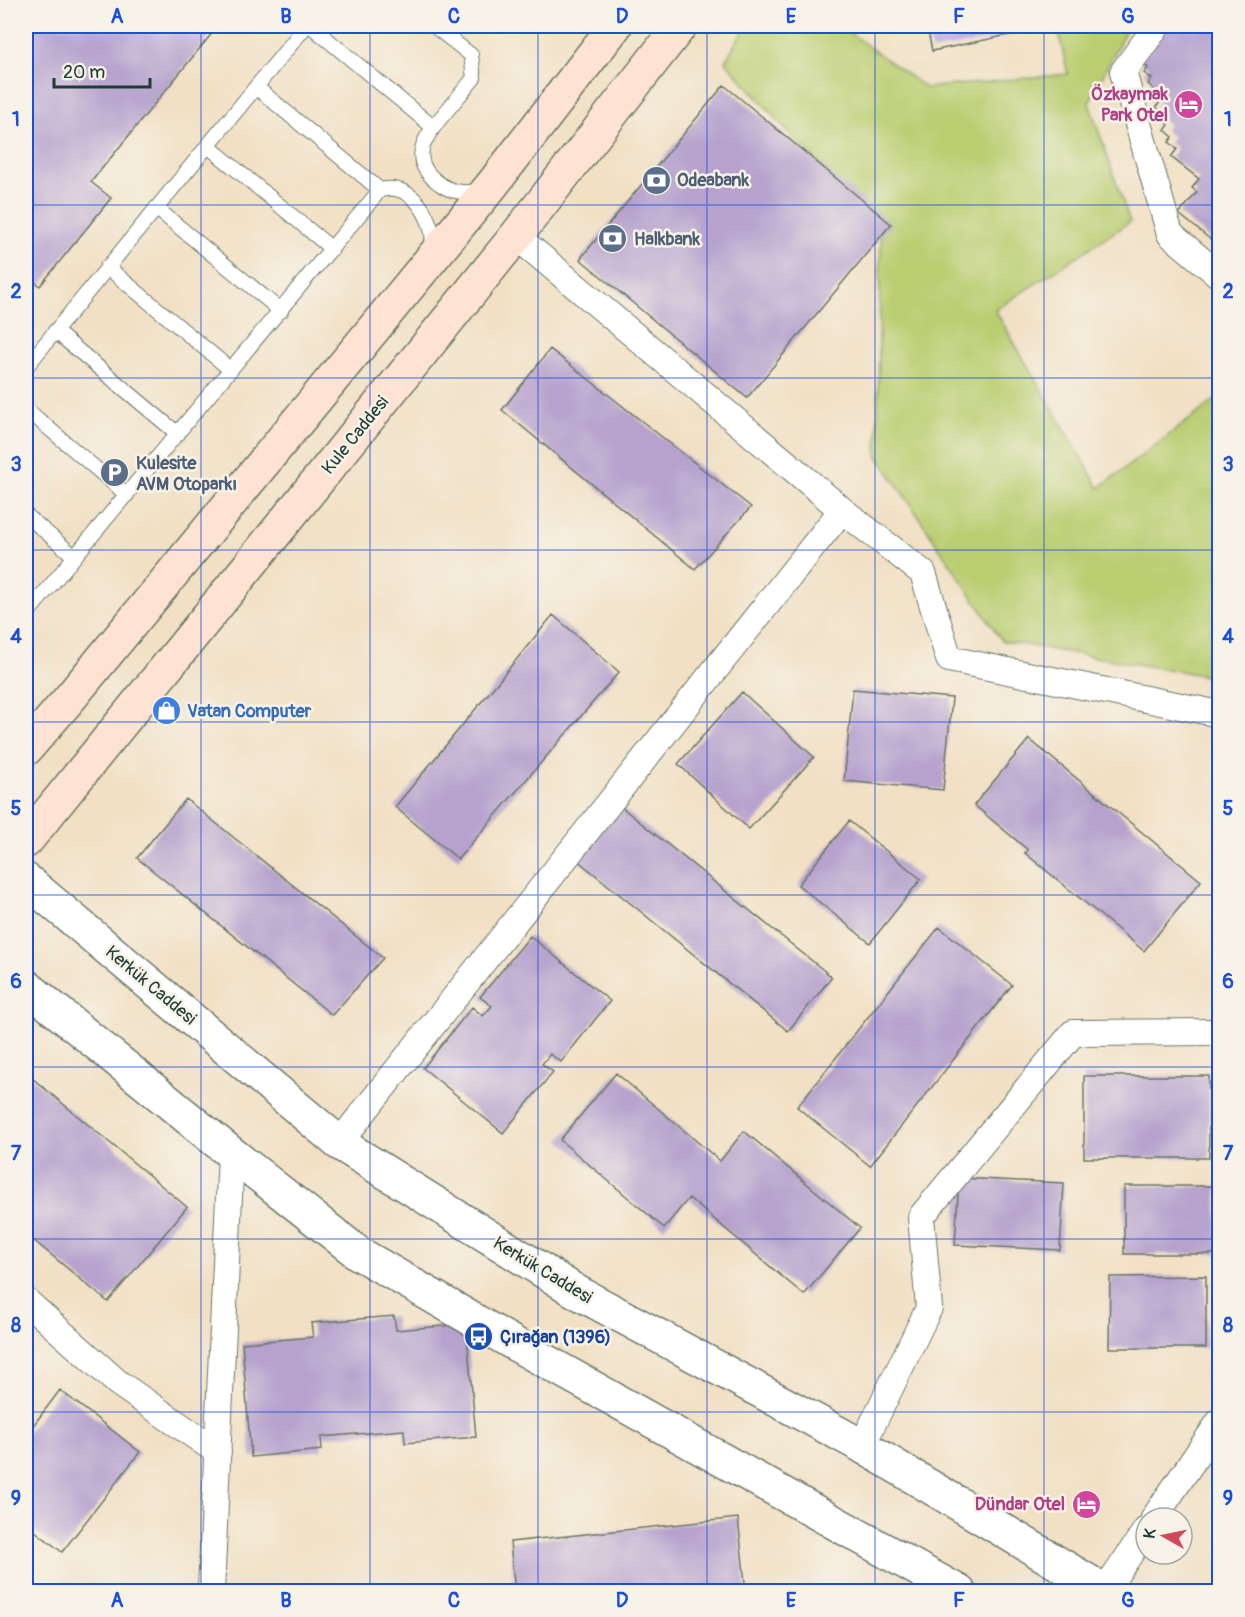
<svg xmlns="http://www.w3.org/2000/svg" width="1245" height="1617" viewBox="0 0 1245 1617" font-family="Pangolin,sans-serif">
  <rect width="100%" height="100%" fill="#f7f3e8"/>
  <filter id="ink" filterUnits="userSpaceOnUse"><feTurbulence type="fractalNoise" baseFrequency=".0167" numOctaves="2"/><feDisplacementMap in="SourceGraphic" scale="12" xChannelSelector="R" yChannelSelector="G"/><feConvolveMatrix kernelMatrix="1 2 1 2 8 2 1 2 1" color-interpolation-filters="sRGB"/></filter>
  <filter id="wash" filterUnits="userSpaceOnUse"><feTurbulence type="fractalNoise" baseFrequency=".008" numOctaves="4" result="noise"/><feDisplacementMap in="SourceGraphic" scale="24" xChannelSelector="R" yChannelSelector="G"/><feGaussianBlur stdDeviation="1.35" result="paint"/><feColorMatrix in="noise" values="0 0 0 0 0 0 0 0 0 0 0 0 0 0 0 0 0 1.4 0 .05"/><feComposite in="paint" operator="in"/></filter>
  <g filter="url(#wash)">
    <rect width="100%" height="100%" fill="#f1e0c4"/>
    <!-- green -->
    <path fill="#bacd71" stroke="#6c8552" stroke-width="1.5" d="M746,26H840L926,88L1068,74L1057,26H1128L1089,103L1130,222L995,310L1099,488L1219,397V678L1002,641L877,455L881,225L788,132L725,61Z"/>
    <g id="blocks">
      <!-- building -->
      <path fill="#b6a2cd" d="M26,26H218L91,182L111,198L40,286L26,275Z
        M927,26H1047V27L932,51Z
        M1169,26H1220V132L1214,139L1220,144V247L1179,214L1197,192L1192,188L1199,179L1171,157L1177,149L1169,142L1173,137L1165,130L1169,125L1161,118L1164,114L1156,107L1160,102L1152,95L1156,91L1148,84L1152,79L1144,73L1148,68L1140,61Z
        M724,85L891,224L747,398L580,259Z
        M550,349L751,507L695,569L502,410Z
        M553,615L619,672L458,859L395,807Z
        M853,689L952,698L943,790L844,781Z
        M742,692L814,757L749,829L678,764Z
        M1029,739L1201,881L1144,951L1025,853L1028,850L974,805Z
        M186,799L383,958L332,1015L137,858Z
        M620,806L832,977L788,1031L577,860Z
        M849,821L921,879L870,943L798,885Z
        M939,927L1012,985L870,1166L797,1107Z
        M530,936L610,1001L561,1062L550,1054L542,1064L553,1072L503,1133L423,1068L472,1007L483,1016L492,1006L480,997Z
        M26,1073L187,1207L108,1302L26,1234Z
        M616,1073L720,1161L744,1131L860,1228L804,1295L689,1198L664,1228L560,1140Z
        M1084,1076H1209V1158H1084Z
        M959,1178L1064,1183L1060,1250L955,1245Z
        M1124,1186H1217V1254H1124Z
        M1206,1276V1348H1109L1110,1277Z
        M394,1316L396,1330L466,1324L476,1437L405,1443L404,1430L321,1437L322,1450L251,1457L242,1343L313,1337L311,1323Z
        M60,1390L140,1452L62,1552L26,1524V1435Z
        M738,1518L746,1592H515L510,1542Z"/>
    </g>
  </g>
  <g filter="url(#ink)">
    <use href="#blocks" fill-opacity="0" stroke="#687666" stroke-width="1.5"/>
    <g fill="none" stroke-linecap="round" stroke-linejoin="round">
      <defs>
        <path id="service" d="M311,26L433,127
          M434,26L471,55L474,78C464,90 454,102 444,114C423,139 406,162 443,186C455,193 470,194 483,189
          M256,87L380,190
          M208,146L332,249
          M156,208L281,311
          M107,267L231,370
          M55,331L178,434
          M26,367L306,26
          M26,409L127,495
          M26,515L74,556
          M26,615L380,190C385,189 390,188 395,189C420,194 436,226 432,250"/>
        <path id="minor" d="M1157,26L1123,72L1170,234L1220,276
          M516,236L842,510L923,573L949,659L1220,714
          M339,1143L842,510
          M26,1301L118,1383L218,1452
          M862,1446L929,1308L921,1217L1073,1033L1220,1032
          M1154,1518L1220,1421
          M1105,1591L1146,1530
          M211,1592L231,1153"/>
        <path id="tertiary" d="M26,880L339,1143L577,1292L862,1446L1106,1592
          M26,986L231,1153L358,1253L513,1343L959,1592"/>
        <path id="secondary" d="M26,749L70,698L492,185L615,26
          M26,841L516,236L680,26"/>
      </defs>
      <!-- service casing -->
      <use href="#service" stroke="#687666" stroke-width="16"/>
      <!-- minor casing -->
      <use href="#minor" stroke="#687666" stroke-width="28"/>
      <!-- tertiary casing -->
      <use href="#tertiary" stroke="#687666" stroke-width="36"/>
      <!-- secondary casing -->
      <use href="#secondary" stroke="#687666" stroke-width="36"/>
      <!-- service -->
      <use href="#service" stroke="#fff" stroke-width="14"/>
      <!-- minor -->
      <use href="#minor" stroke="#fff" stroke-width="26"/>
      <!-- tertiary -->
      <use href="#tertiary" stroke="#fff" stroke-width="33"/>
      <!-- secondary -->
      <use href="#secondary" stroke="#fee3d2" stroke-width="33"/>
    </g>
  </g>
  <!-- grid -->
  <path fill="none" stroke="#1d4ed8" stroke-width="1.5" stroke-opacity="0.55" d="M201,26V1592M370,26V1592M538,26V1592M707,26V1592M875,26V1592M1044,26V1592M26,205H1220M26,378H1220M26,550H1220M26,722H1220M26,895H1220M26,1067H1220M26,1239H1220M26,1412H1220"/>
  <!-- icons -->
  <defs>
    <symbol id="hotel-disc" viewBox="-11 -11 22 22"><circle r="9.5" fill="#d1479c" stroke="#f7f3e8"/><path d="M-6-4.5h1.5V1H6V5H4.5V3h-9V5H-6ZM-4 0a1.8 1.8 0 1 1 3.6 0ZM.5 0V-2.5h3Q6-2.5 6 0Z" fill="#fff"/></symbol>
    <symbol id="bank-disc" viewBox="-11 -11 22 22"><circle r="9.5" fill="#5c6f8a" stroke="#f7f3e8"/><path d="M-6-4H6V4H-6ZM0-2.3a2.3 2.3 0 1 0 0 4.6a2.3 2.3 0 1 0 0-4.6Z" fill="#fff"/></symbol>
    <symbol id="parking-disc" viewBox="-11 -11 22 22"><circle r="9.5" fill="#5c6f8a" stroke="#f7f3e8"/><path d="M-3.5-5.5H1a3.5 3.5 0 0 1 0 7H-1V5.5H-3.5ZM-1-3.4V-.6H.8a1.4 1.4 0 0 0 0-2.8Z" fill="#fff"/></symbol>
    <symbol id="shop-disc" viewBox="-11 -11 22 22"><circle r="9.5" fill="#3f7fe0" stroke="#f7f3e8"/><path d="M-5-2.5h2.3a2.7 3.5 0 0 1 5.4 0H5L5.5 6h-11ZM-1.5-2.5h3a1.5 2.3 0 0 0-3 0Z" fill="#fff"/></symbol>
    <symbol id="bus-disc" viewBox="-11 -11 22 22"><circle r="9.5" fill="#1a4fb4" stroke="#f7f3e8"/><path d="M-5-6H5V4H4V6H2V4H-2V6H-4V4H-5ZM-3.5-4V0h7V-4ZM-3.5 1.2v1.5H-2V1.2ZM2 1.2v1.5H3.5V1.2Z" fill="#fff"/></symbol>
  </defs>
  <g fill-rule="evenodd">
    <use href="#hotel-disc" x="1172" y="88" width="33" height="33"/>
    <use href="#bank-disc" x="640" y="164" width="33" height="33"/>
    <use href="#bank-disc" x="596" y="222" width="33" height="33"/>
    <use href="#parking-disc" x="98" y="456" width="33" height="33"/>
    <use href="#shop-disc" x="150" y="694" width="33" height="33"/>
    <use href="#bus-disc" x="462" y="1320" width="33" height="33"/>
    <use href="#hotel-disc" x="1070" y="1488" width="33" height="33"/>
  </g>
  <g text-anchor="middle" stroke-width="5" stroke-linejoin="round" paint-order="stroke">
    <!-- hotel labels -->
    <g font-size="18" font-weight="bold" fill="#b23c85" stroke="#f7f3e8" text-anchor="end">
      <text x="1168" y="100">Özkaymak<tspan x="1168" dy="21">Park Otel</tspan></text>
      <text x="1065" y="1510">Dündar Otel</text>
    </g>
    <!-- service labels -->
    <g font-size="18" font-weight="bold" fill="#4e5e75" stroke="#f7f3e8" text-anchor="start">
      <text x="677" y="186">Odeabank</text>
      <text x="634" y="245">Halkbank</text>
      <text x="136" y="469">Kulesite<tspan x="136" dy="21">AVM Otoparkı</tspan></text>
    </g>
    <!-- street labels -->
    <g font-size="18" fill="#1f3d34" stroke="#f7f3e8">
      <text transform="translate(355 435) rotate(-51)" y="6">Kule Caddesi</text>
      <text transform="translate(151 985) rotate(40)" y="6">Kerkük Caddesi</text>
      <text transform="translate(543 1270) rotate(31)" y="6">Kerkük Caddesi</text>
    </g>
    <!-- shop labels -->
    <g font-size="18" font-weight="bold" fill="#366cbe" stroke="#f7f3e8" text-anchor="start">
      <text x="187" y="717">Vatan Computer</text>
    </g>
    <!-- transit labels -->
    <g font-size="18" font-weight="bold" fill="#164399" stroke="#f7f3e8" text-anchor="start">
      <text x="500" y="1343">Çırağan (1396)</text>
    </g>
  </g>
  <!-- margin -->
  <rect width="1245" height="1617" fill="none" stroke="#f7f3e8" stroke-width="66"/>
  <!-- north arrow -->
  <g transform="translate(1164 1536) rotate(279)"><circle r="28" fill="#f7f3e8" stroke="#a1aaa0" stroke-width="1.5"/>
  <path d="M0-4.5L10 22L0 15L-10 22Z" fill="#d1495b"/>
  <text y="-9" font-size="16" font-weight="bold" text-anchor="middle" fill="#1f3d34">K</text>
  </g>
  <!-- scale -->
  <path d="M54 78v9h96v-9" fill="none" stroke="#1f3d34" stroke-width="3"/>
  <text x="63" y="78" font-size="18" fill="#1f3d34" stroke="#f7f3e8" stroke-width="4.5" paint-order="stroke">20 m</text>
  <rect x="33" y="33" width="1179" height="1551" fill="none" stroke="#1d4ed8" stroke-width="2"/>
  <g font-size="20" text-anchor="middle" font-weight="bold" fill="#1d4ed8">
    <text x="117" y="23">A</text>
    <text x="286" y="23">B</text>
    <text x="454" y="23">C</text>
    <text x="622" y="23">D</text>
    <text x="791" y="23">E</text>
    <text x="959" y="23">F</text>
    <text x="1128" y="23">G</text>
    <text x="16" y="126">1</text>
    <text x="1228" y="126">1</text>
    <text x="16" y="298">2</text>
    <text x="1228" y="298">2</text>
    <text x="16" y="471">3</text>
    <text x="1228" y="471">3</text>
    <text x="16" y="643">4</text>
    <text x="1228" y="643">4</text>
    <text x="16" y="815">5</text>
    <text x="1228" y="815">5</text>
    <text x="16" y="988">6</text>
    <text x="1228" y="988">6</text>
    <text x="16" y="1160">7</text>
    <text x="1228" y="1160">7</text>
    <text x="16" y="1332">8</text>
    <text x="1228" y="1332">8</text>
    <text x="16" y="1505">9</text>
    <text x="1228" y="1505">9</text>
    <text x="117" y="1607">A</text>
    <text x="286" y="1607">B</text>
    <text x="454" y="1607">C</text>
    <text x="622" y="1607">D</text>
    <text x="791" y="1607">E</text>
    <text x="959" y="1607">F</text>
    <text x="1128" y="1607">G</text>
  </g>
</svg>
